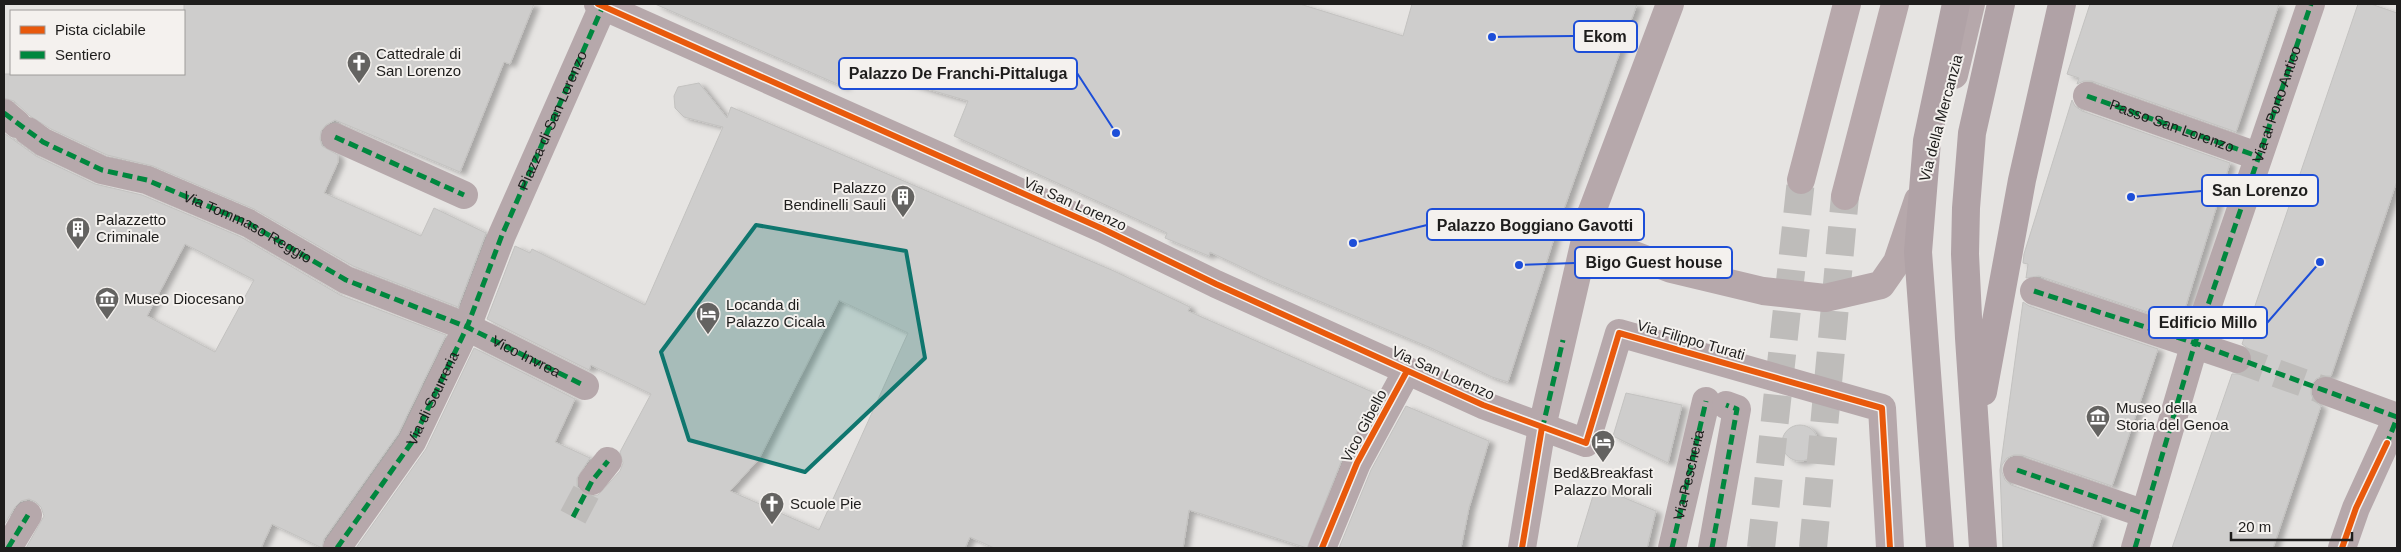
<svg xmlns="http://www.w3.org/2000/svg" width="2401" height="552" viewBox="0 0 2401 552" font-family="Arial,sans-serif">
  <defs>
    <filter id="shadow"><feDropShadow dx="5.5" dy="3" stdDeviation="2.5" flood-color="#0004"/></filter>
  </defs>
  <rect width="100%" height="100%" fill="#e6e4e2"/>
  <!-- building -->
  <path fill="#cecdcc" stroke="#c3c2c0" fill-rule="evenodd" filter="url(#shadow)" d="M184,4H534L510,64L504,62L460,172L335,120L326,125L321,131L320,139L322,146L338,155V162L324,193L421,236L434,208L486,233L458,307L353,266L254,209L153,166L107,155L51,129L30,116L14,101L4,98V74H184Z
    M655,4H1300L1403,36L1412,4H1637L1560,220L1508,382L1492,377L1431,348L1264,278L1210,252L1209,256L1165,238L1167,233L954,136L968,101L853,67L844,87Z
    M2090,4H2279L2236,132L2092,81H2084L2077,84L2079,78L2067,74Z
    M2358,4H2371L2397,13V181L2331,376H2323L2316,379L2311,386V394L2314,401L2321,406L2273,548H2172L2232,374H2240L2247,371L2252,363V356L2249,349L2242,344Z
    M699,83L727,118L731,107L1114,271L1190,307L1188,311L1377,394L1343,457L1307,548L1189,510L1183,548H994L970,537L965,548H356L426,449L474,348L575,399L555,442L590,458L577,478V486L582,493L590,496L598,495L620,471L623,463L620,452L651,394L591,365L589,370L487,319L515,246L530,253L532,249L645,305L723,127L684,117L675,108L674,96L678,87ZM839,300L908,333L819,530L730,491L759,459Z
    M2072,100L2075,106L2082,111L2230,163L2184,312L2172,308L2168,319L2039,276L2026,278L2028,264L2023,263L2024,254Z
    M4,133L36,156L95,184L142,195L241,237L340,295L446,335L398,434L324,539L322,548L272,524L261,548H26L44,516L41,507L36,502L29,499L21,501L15,507L4,525ZM185,244L254,280L215,352L147,316Z
    M2023,302L2029,306L2158,349L2112,486L2022,455H2014L2007,458L2002,465V472L2005,480L2011,485L2102,516L2091,548H2003L2000,470Z
    M1626,393L1682,405L1668,463L1613,436Z
    M1406,406L1489,441L1469,508L1461,548H1339L1371,470Z
    M1782 443a18 18 0 1 1 36 0a18 18 0 1 1-36 0Z
    M1596,486L1656,511L1647,548H1577Z"/>
  <g fill="none" stroke-linecap="round" stroke-linejoin="round">
    <!-- minor-tunnel -->
    <path stroke="#bebcba" stroke-width="28" stroke-dasharray="28 14" stroke-linecap="butt" d="M2237,359L2326,391
      M573,517L592,481"/>
    <!-- major-tunnel -->
    <path stroke="#bebcba" stroke-width="28" stroke-dasharray="28 14" stroke-linecap="butt" d="M1761,548L1801,180
      M1813,548L1845,196"/>
    <!-- minor -->
    <g stroke="#b6a8ab" stroke-width="28">
      <path d="M598,4L1103,229L1216,284L1483,405L1586,443L1619,333L1882,408L1890,548"/>
      <path d="M1954,75L1971,4"/>
      <path id="s1" d="M2087,96L2257,156"/>
      <path d="M4,113L17,124"/>
      <path d="M28,131L43,142L102,170L147,180L248,223L346,280L467,327L585,386"/>
      <path d="M335,137L464,195"/>
      <path d="M1591,214L1616,248L1671,269L1763,291L1825,298L1881,285L1897,262L1918,200"/>
      <path d="M2034,291L2237,359"/>
      <path d="M2326,391L2397,417"/>
      <path d="M2017,470L2145,514"/>
      <path d="M592,481L608,461"/>
      <path d="M8,548L28,515"/>
      <path d="M337,548L412,442L467,327L502,235L603,6"/>
      <path d="M1322,548L1357,463L1407,371"/>
      <path d="M1522,548L1542,427L1591,214L1670,4"/>
      <path id="s2" d="M1672,548L1706,401"/>
      <path d="M1712,548L1737,409L1726,405"/>
      <path id="s3" d="M2135,548L2195,343L2311,4"/>
      <path d="M2342,548L2356,508L2397,418"/>
    </g>
    <!-- major -->
    <path stroke="#b7a8ab" stroke-width="28" d="M1801,180L1847,4
      M1845,196L1895,4"/>
    <!-- highway -->
    <path stroke="#b0a2a6" stroke-width="28" d="M1983,392L2022,180L2062,4
      M1983,548L1969,338L1965,254L1966,208L1972,133L2001,4"/>
    <!-- highway-bridge -->
    <path stroke="#b0a2a6" stroke-width="28" d="M1940,548L1918,252L1927,141L1956,4"/>
    <!-- quiet -->
    <g stroke="#00873e" stroke-width="5" stroke-dasharray="10 5" stroke-linecap="butt">
      <path d="M2087,96L2257,156"/>
      <path id="s4" d="M4,113L43,142L102,170L147,180L248,223L346,280L467,327L585,386"/>
      <path d="M335,137L464,195"/>
      <path d="M2034,291L2195,343L2397,417"/>
      <path d="M1542,430L1563,340"/>
      <path d="M2386,446L2397,418"/>
      <path d="M2017,470L2145,514"/>
      <path d="M573,517L592,481L608,461"/>
      <path d="M8,548L28,515"/>
      <path id="s5" d="M337,548L412,442L467,327L502,235L603,6"/>
      <path d="M1672,548L1706,401"/>
      <path d="M1712,548L1737,409L1726,405"/>
      <path d="M2135,548L2195,343L2311,4"/>
    </g>
    <defs>
      <path id="cycleway" d="M598,4L1103,229L1216,284L1483,405L1586,443L1619,333L1882,408L1890,548
        M1322,548L1357,463L1407,371
        M1522,548L1542,427
        M2342,548L2356,508L2387,443"/>
    </defs>
    <!-- cycleway casing -->
    <use href="#cycleway" stroke="#f4f1ee" stroke-width="9"/>
    <!-- cycleway -->
    <use href="#cycleway" stroke="#e8590c" stroke-width="6"/>
  </g>
  <!-- marked area -->
  <path fill="#0f766e" fill-opacity="0.2" stroke="#0f766e" stroke-width="4" stroke-linejoin="round" d="M756,225L906,251L925,358L805,472L689,440L661,352Z"/>
  <!-- icons -->
  <defs>
    <symbol id="church-pin" viewBox="-11 -11 22 30"><path d="M0 17L-7.5 6A9.5 9.5 0 1 1 7.5 6Z" fill="#646361" stroke="#f4f1ee"/><path d="M-1.2-6h2.4v3.5h3.3v2.4h-3.3V6h-2.4V-.1h-3.3v-2.4h3.3Z" fill="#fff"/></symbol>
    <symbol id="building-pin" viewBox="-11 -11 22 30"><path d="M0 17L-7.5 6A9.5 9.5 0 1 1 7.5 6Z" fill="#646361" stroke="#f4f1ee"/><path d="M-4-6H4V6H1V3H-1V6H-4ZM-2.5-4.3h1.7v1.8h-1.7ZM.8-4.3h1.7v1.8H.8ZM-2.5-1h1.7V.8h-1.7ZM.8-1h1.7V.8H.8Z" fill="#fff"/></symbol>
    <symbol id="museum-pin" viewBox="-11 -11 22 30"><path d="M0 17L-7.5 6A9.5 9.5 0 1 1 7.5 6Z" fill="#646361" stroke="#f4f1ee"/><path d="M0-6L6-3V-2H-6V-3ZM-5-1h2V3h-2ZM-1-1h2V3h-2ZM3-1h2V3H3ZM-6 4H6V6H-6Z" fill="#fff"/></symbol>
    <symbol id="hotel-pin" viewBox="-11 -11 22 30"><path d="M0 17L-7.5 6A9.5 9.5 0 1 1 7.5 6Z" fill="#646361" stroke="#f4f1ee"/><path d="M-6-4.5h1.5V1H6V5H4.5V3h-9V5H-6ZM-4 0a1.8 1.8 0 1 1 3.6 0ZM.5 0V-2.5h3Q6-2.5 6 0Z" fill="#fff"/></symbol>
  </defs>
  <g fill-rule="evenodd">
    <use href="#church-pin" x="345" y="49" width="28" height="38"/>
    <use href="#building-pin" x="889" y="183" width="28" height="38"/>
    <use href="#building-pin" x="64" y="215" width="28" height="38"/>
    <use href="#museum-pin" x="93" y="285" width="28" height="38"/>
    <use href="#hotel-pin" x="694" y="300" width="28" height="38"/>
    <use href="#museum-pin" x="2084" y="403" width="28" height="38"/>
    <use href="#hotel-pin" x="1589" y="428" width="28" height="38"/>
    <use href="#church-pin" x="758" y="490" width="28" height="38"/>
  </g>
  <g text-anchor="middle" stroke-width="4" stroke-linejoin="round" paint-order="stroke">
    <!-- poi labels -->
    <g font-size="15" fill="#1e1d1c" stroke="#f4f1ee" text-anchor="start">
      <text x="376" y="59">Cattedrale di<tspan x="376" dy="17">San Lorenzo</tspan></text>
      <text x="886" y="193" text-anchor="end">Palazzo<tspan x="886" dy="17">Bendinelli Sauli</tspan></text>
      <text x="96" y="225">Palazzetto<tspan x="96" dy="17">Criminale</tspan></text>
      <text x="124" y="304">Museo Diocesano</text>
      <text x="726" y="310">Locanda di<tspan x="726" dy="17">Palazzo Cicala</tspan></text>
      <text x="2116" y="413">Museo della<tspan x="2116" dy="17">Storia del Genoa</tspan></text>
      <text x="1603" y="478" text-anchor="middle">Bed&amp;Breakfast<tspan x="1603" dy="17">Palazzo Morali</tspan></text>
      <text x="790" y="509">Scuole Pie</text>
    </g>
    <!-- street labels -->
    <g font-size="15" fill="#1e1d1c" stroke="#f4f1ee">
      <text dy="5" stroke="none"><textPath href="#s3" startOffset="466">Via al Porto Antico</textPath></text>
      <text transform="translate(1941 118) rotate(-75)" y="5">Via della Mercanzia</text>
      <text dy="5" stroke="none"><textPath href="#s5" startOffset="481">Piazza di San Lorenzo</textPath></text>
      <text dy="5" stroke="none"><textPath href="#s1" startOffset="90">Passo San Lorenzo</textPath></text>
      <text transform="translate(1075 204) rotate(24)" y="5">Via San Lorenzo</text>
      <text dy="5" stroke="none"><textPath href="#s4" startOffset="271">Via Tommaso Reggio</textPath></text>
      <text transform="translate(1691 340) rotate(16)" y="5">Via Filippo Turati</text>
      <text dy="5" stroke="none"><textPath href="#s4" startOffset="579">Vico Invrea</textPath></text>
      <text transform="translate(1443 373) rotate(24)" y="5">Via San Lorenzo</text>
      <text dy="5" stroke="none"><textPath href="#s5" startOffset="178">Via di Scurreria</textPath></text>
      <text transform="translate(1364 426) rotate(-62)" y="5">Vico Gibello</text>
      <text dy="5" stroke="none"><textPath href="#s2" startOffset="75">Via Pescheria</textPath></text>
    </g>
  </g>
  <!-- callouts -->
  <path fill="none" stroke="#1d4ed8" stroke-width="2" d="M1492 37L1574 36M1116 133L1077 73M2131 197L2202 191M1353 243L1427 225M1519 265L1575 263M2320 262L2267 323"/>
  <g fill="#1d4ed8" stroke="#f4f1ee" stroke-width="2">
    <circle cx="1492" cy="37" r="5"/>
    <circle cx="1116" cy="133" r="5"/>
    <circle cx="2131" cy="197" r="5"/>
    <circle cx="1353" cy="243" r="5"/>
    <circle cx="1519" cy="265" r="5"/>
    <circle cx="2320" cy="262" r="5"/>
  </g>
  <g fill="#f4f1ee" stroke="#1d4ed8" stroke-width="2">
    <rect x="1574" y="21" width="63" height="31" rx="5"/>
    <rect x="839" y="58" width="238" height="31" rx="5"/>
    <rect x="2202" y="175" width="116" height="31" rx="5"/>
    <rect x="1427" y="209" width="217" height="31" rx="5"/>
    <rect x="1575" y="247" width="157" height="31" rx="5"/>
    <rect x="2149" y="307" width="118" height="31" rx="5"/>
  </g>
  <g font-size="16" text-anchor="middle" font-weight="bold" fill="#1e1d1c">
    <text x="1605" y="42">Ekom</text>
    <text x="958" y="79">Palazzo De Franchi-Pittaluga</text>
    <text x="2260" y="196">San Lorenzo</text>
    <text x="1535" y="231">Palazzo Boggiano Gavotti</text>
    <text x="1654" y="268">Bigo Guest house</text>
    <text x="2208" y="328">Edificio Millo</text>
  </g>
  <!-- border -->
  <rect width="2401" height="552" fill="none" stroke="#1e1d1c" stroke-width="10"/>
  <!-- legend -->
  <rect x="10" y="10" width="175" height="65" fill="#f4f1ee" stroke="#9e9c9a"/>
  <rect x="20" y="26" width="25" height="8" fill="#e8590c" stroke="#9e9c9a"/>
  <text x="55" y="35" font-size="15" fill="#1e1d1c">Pista ciclabile</text>
  <rect x="20" y="51" width="25" height="8" fill="#00873e" stroke="#9e9c9a"/>
  <text x="55" y="60" font-size="15" fill="#1e1d1c">Sentiero</text>
  <!-- scale -->
  <path d="M2231 532v8h121v-8" fill="none" stroke="#1e1d1c" stroke-width="2.5"/>
  <text x="2238" y="532" font-size="15" fill="#1e1d1c" stroke="#f4f1ee" stroke-width="4" paint-order="stroke">20 m</text>
</svg>
